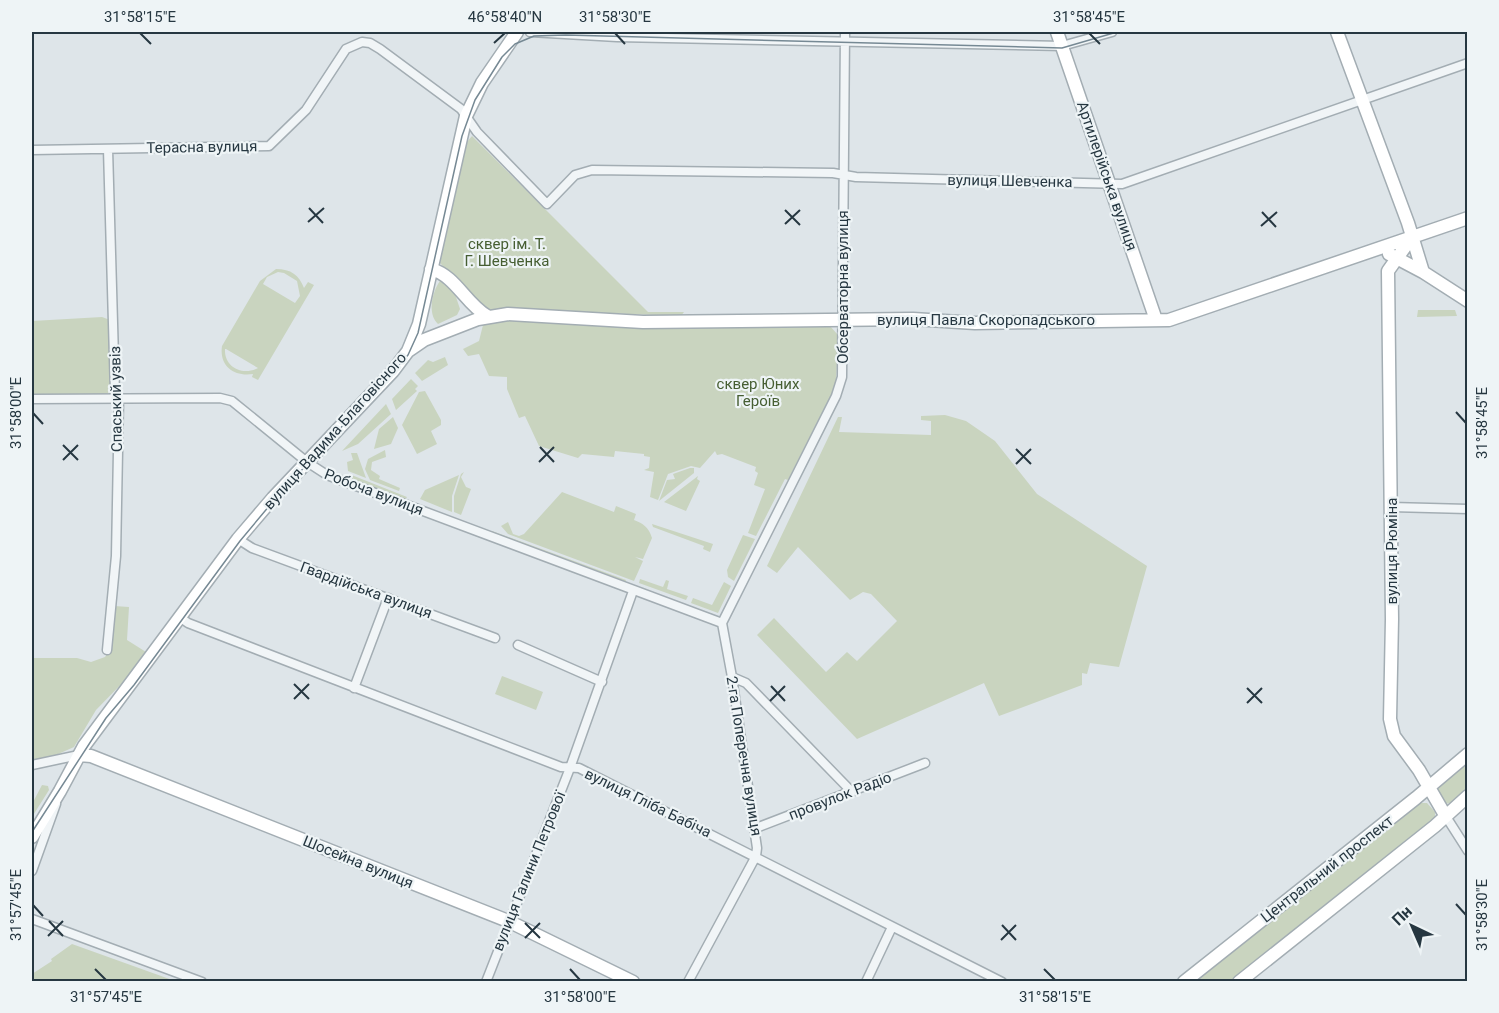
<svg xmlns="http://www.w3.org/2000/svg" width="1499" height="1013" viewBox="0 0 1499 1013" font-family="Roboto,sans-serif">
  <rect width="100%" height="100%" fill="#dee5e9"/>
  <!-- green -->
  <path fill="#c9d4bf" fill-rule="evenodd" d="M472,136L648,312H684L681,316L504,309L485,311L440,263L467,142Z
    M276,269C291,269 299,275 304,288L308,282L314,285L258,380L252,377L253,374C234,377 219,366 222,346L260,281ZM278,272L284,273L297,281L300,296L295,303L263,284L267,277ZM225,349H226L258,368C242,376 224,367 225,349Z
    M440,281L454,291L460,309L457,315L438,324C427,314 432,292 440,281Z
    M1418,310H1455L1457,316L1417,317Z
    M102,317L110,320L113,385L108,393L102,396H32V321Z
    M508,320L830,326L838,335L836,385L788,480L785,479L756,536L748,533L765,489L754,485L758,473L755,471L756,467L722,454L717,455L715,451L700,468L691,466L668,474L658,500L650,497L654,472L644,470L649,468L650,457L644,456V454L615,451L614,457L582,454L578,458L539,446L525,416L519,418L507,389V377L489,376L479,354L468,356L463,349L479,341L484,321Z
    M445,357L448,365L422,381L415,373L428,360L433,362Z
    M411,379L418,386L415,389L417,391L396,410L392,399Z
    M425,391L441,420V425L431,431L437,444L417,454L402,425L419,392Z
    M386,404L391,414L358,444L342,451Z
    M945,415L966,421L995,441L1037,494L1147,566L1119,667L1090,663L1087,674L1082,673V685L999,716L984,683L857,739L757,635L774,618L826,672L847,652L857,661L897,621L871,594L863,592L850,600L798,547L777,573L767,566L838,417H842L839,432L931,435V421L921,420V416Z
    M393,417L398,428L391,444L374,449L379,429Z
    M385,450L386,457L372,462L371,470L380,476L379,479L400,488L399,491L370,480L365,469L368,459Z
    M351,453H357L366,478L348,471L347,462L353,460Z
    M690,468H694V473L659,501L667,480L675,479L673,474Z
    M464,472L461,477L466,487L471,489L461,515L454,512V496L461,474Z
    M349,474L407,497L405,500L351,481Z
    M459,475L452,496V512L420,499L425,490Z
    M698,476L697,479L700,481L686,511L664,502Z
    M562,492L614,512L616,506L636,514L634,520C642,523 649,527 652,538L643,559L635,557L643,561L634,581L508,534L501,526L508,522L513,534L519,536L524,534Z
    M652,524L713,544L710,552L703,549L704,546L653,527Z
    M492,531L626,580L625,583L492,534Z
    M743,535L755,539L734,581L728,577L727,570Z
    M640,579L663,587L666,580L669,581L667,589L688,596L686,600L639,583Z
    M724,582L731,586L718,613L691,603L693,598L712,605Z
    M114,606L129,607L127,640L146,652L135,670L96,710L74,747L56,755L32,760V658H77L91,662L105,657L109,651Z
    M502,676L543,692L536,710L495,694Z
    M1467,760V790L1451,803L1444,804L1435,793L1436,786Z
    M42,785L48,786L49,790L32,817V804Z
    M1420,803H1427L1435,812V820L1232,981L1193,982Z
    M72,944L175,981H32V974L52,961L51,959Z"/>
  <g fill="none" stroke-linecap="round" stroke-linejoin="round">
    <defs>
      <path id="street" d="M530,32L617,37L1062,46L1112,32
        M32,150L269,146L306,110L346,49L362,42L370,43L380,49L461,109L477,132L547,204L575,175L592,170L833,173L856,177L1122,184L1468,63
        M32,399L220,398L232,401L307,462L327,475L722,623
        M1391,507L1468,509
        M238,539L252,548L495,638
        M181,618L188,623L561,767L579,768L1002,982
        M722,623L836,396L842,377L845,32
        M518,645L602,682
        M107,650L116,556L119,399L115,393L108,149
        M732,677L746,683L852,792
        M354,688L388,598
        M32,765L79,755
        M1445,815L1468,851
        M756,828L925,763
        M32,871L56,804
        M32,919L202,982
        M486,982L570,768L633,591
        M688,982L756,856L757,848L732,677L722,623
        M866,982L892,927"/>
      <path id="secondary" d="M1057,32L1156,320
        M1337,32L1408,223L1423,272
        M1412,237L1388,271L1392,619L1390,719L1394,736L1419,770L1445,815
        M1389,254L1423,272L1468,301
        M431,269C456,276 465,303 487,316
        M408,351L424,340L478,319L508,314L643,322L913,319L975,323L1169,320L1468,218
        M79,755L91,756L508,921L633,982
        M32,837L60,791L84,746L238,539L273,498L393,371L408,351L419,324L466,116L482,83L517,32
        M1184,982L1416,798L1468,754
        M1239,982L1435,826L1468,796"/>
    </defs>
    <!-- street casing -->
    <use href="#street" stroke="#a3adb3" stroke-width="11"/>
    <!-- secondary casing -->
    <use href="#secondary" stroke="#a3adb3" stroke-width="15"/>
    <!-- street -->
    <use href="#street" stroke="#f1f5f7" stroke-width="8"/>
    <!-- secondary -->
    <use href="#secondary" stroke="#fff" stroke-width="12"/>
    <!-- tram -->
    <path stroke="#768994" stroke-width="1.5" d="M32,832L106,718L134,685L240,541L275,499L408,355L418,333L462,136L475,100L502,57L515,44L534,36L566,35L1062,48L1117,32"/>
  </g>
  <!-- ticks -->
  <path fill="none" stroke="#263741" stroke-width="2" d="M140,33L151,44M615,33L625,44M1089,33L1100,44M494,43L505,33M309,208L323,223M785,210L800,225M1262,212L1276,227M308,222L324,208M785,224L800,210M1261,226L1277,212M1456,412L1466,423M33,413L43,424M63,445L78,460M540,447L554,462M1016,449L1031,464M63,460L78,445M539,462L554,447M1016,464L1031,449M294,684L309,699M771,686L785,701M1247,688L1262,703M294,699L309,684M770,701L785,686M1247,703L1262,688M1456,904L1466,915M33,905L43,916M49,921L63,936M525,923L540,938M1002,925L1016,940M48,936L63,921M525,938L540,923M1001,940L1016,925M95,969L106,980M570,969L580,980M1044,969L1055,980"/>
  <g text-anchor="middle" stroke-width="4.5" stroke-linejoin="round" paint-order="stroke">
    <!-- street labels -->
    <g font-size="15" fill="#263741" stroke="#eef4f6">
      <text transform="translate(202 147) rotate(-1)" y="5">Терасна вулиця</text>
      <text transform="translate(1107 176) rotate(71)" y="5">Артилерійська вулиця</text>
      <text transform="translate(1010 181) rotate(1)" y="5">вулиця Шевченка</text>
      <text transform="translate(843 287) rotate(-90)" y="5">Обсерваторна вулиця</text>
      <text x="986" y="325">вулиця Павла Скоропадського</text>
      <text transform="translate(116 399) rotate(-91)" y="5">Спаський узвіз</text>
      <text transform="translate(335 431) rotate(-48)" y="5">вулиця Вадима Благовісного</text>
      <text transform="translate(374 492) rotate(21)" y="5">Робоча вулиця</text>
      <text transform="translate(1392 551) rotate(-90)" y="5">вулиця Рюміна</text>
      <text transform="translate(366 590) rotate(20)" y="5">Гвардійська вулиця</text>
      <text transform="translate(744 756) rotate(81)" y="5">2-га Поперечна вулиця</text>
      <text transform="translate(840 796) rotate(-21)" y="5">провулок Радіо</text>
      <text transform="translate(648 803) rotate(26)" y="5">вулиця Гліба Бабіча</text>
      <text transform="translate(358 862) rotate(22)" y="5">Шосейна вулиця</text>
      <text transform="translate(1327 869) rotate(-38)" y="5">Центральний проспект</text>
      <text transform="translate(529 871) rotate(-68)" y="5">вулиця Галини Петрової</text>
    </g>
    <!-- park labels -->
    <g font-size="15" fill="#465e32" stroke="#eef4f6">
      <text x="507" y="249">сквер ім. Т.<tspan x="507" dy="17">Г. Шевченка</tspan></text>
      <text x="758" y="389">сквер Юних<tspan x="758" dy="17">Героїв</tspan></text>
    </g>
  </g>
  <!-- border -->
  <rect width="1499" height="1013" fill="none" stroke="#eef4f6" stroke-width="66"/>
  <!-- north arrow -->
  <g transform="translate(1412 926) rotate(316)" stroke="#eef4f6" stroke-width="4.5" paint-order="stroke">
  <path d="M0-4.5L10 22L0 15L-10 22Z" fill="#263741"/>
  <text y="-9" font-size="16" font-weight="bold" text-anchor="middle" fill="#263741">Пн</text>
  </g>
  <rect x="33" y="33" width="1433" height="947" fill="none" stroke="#263741" stroke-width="2"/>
  <g font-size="15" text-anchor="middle" fill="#263741">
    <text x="140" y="22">31°58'15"E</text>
    <text x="505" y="22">46°58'40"N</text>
    <text x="615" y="22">31°58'30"E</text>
    <text x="1089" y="22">31°58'45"E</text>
    <text transform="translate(16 413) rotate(-90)" y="5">31°58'00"E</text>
    <text transform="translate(1482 423) rotate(-90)" y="5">31°58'45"E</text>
    <text transform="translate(16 905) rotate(-90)" y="5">31°57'45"E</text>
    <text transform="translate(1482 915) rotate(-90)" y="5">31°58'30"E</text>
    <text x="106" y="1002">31°57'45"E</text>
    <text x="580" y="1002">31°58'00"E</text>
    <text x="1055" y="1002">31°58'15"E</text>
  </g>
</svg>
